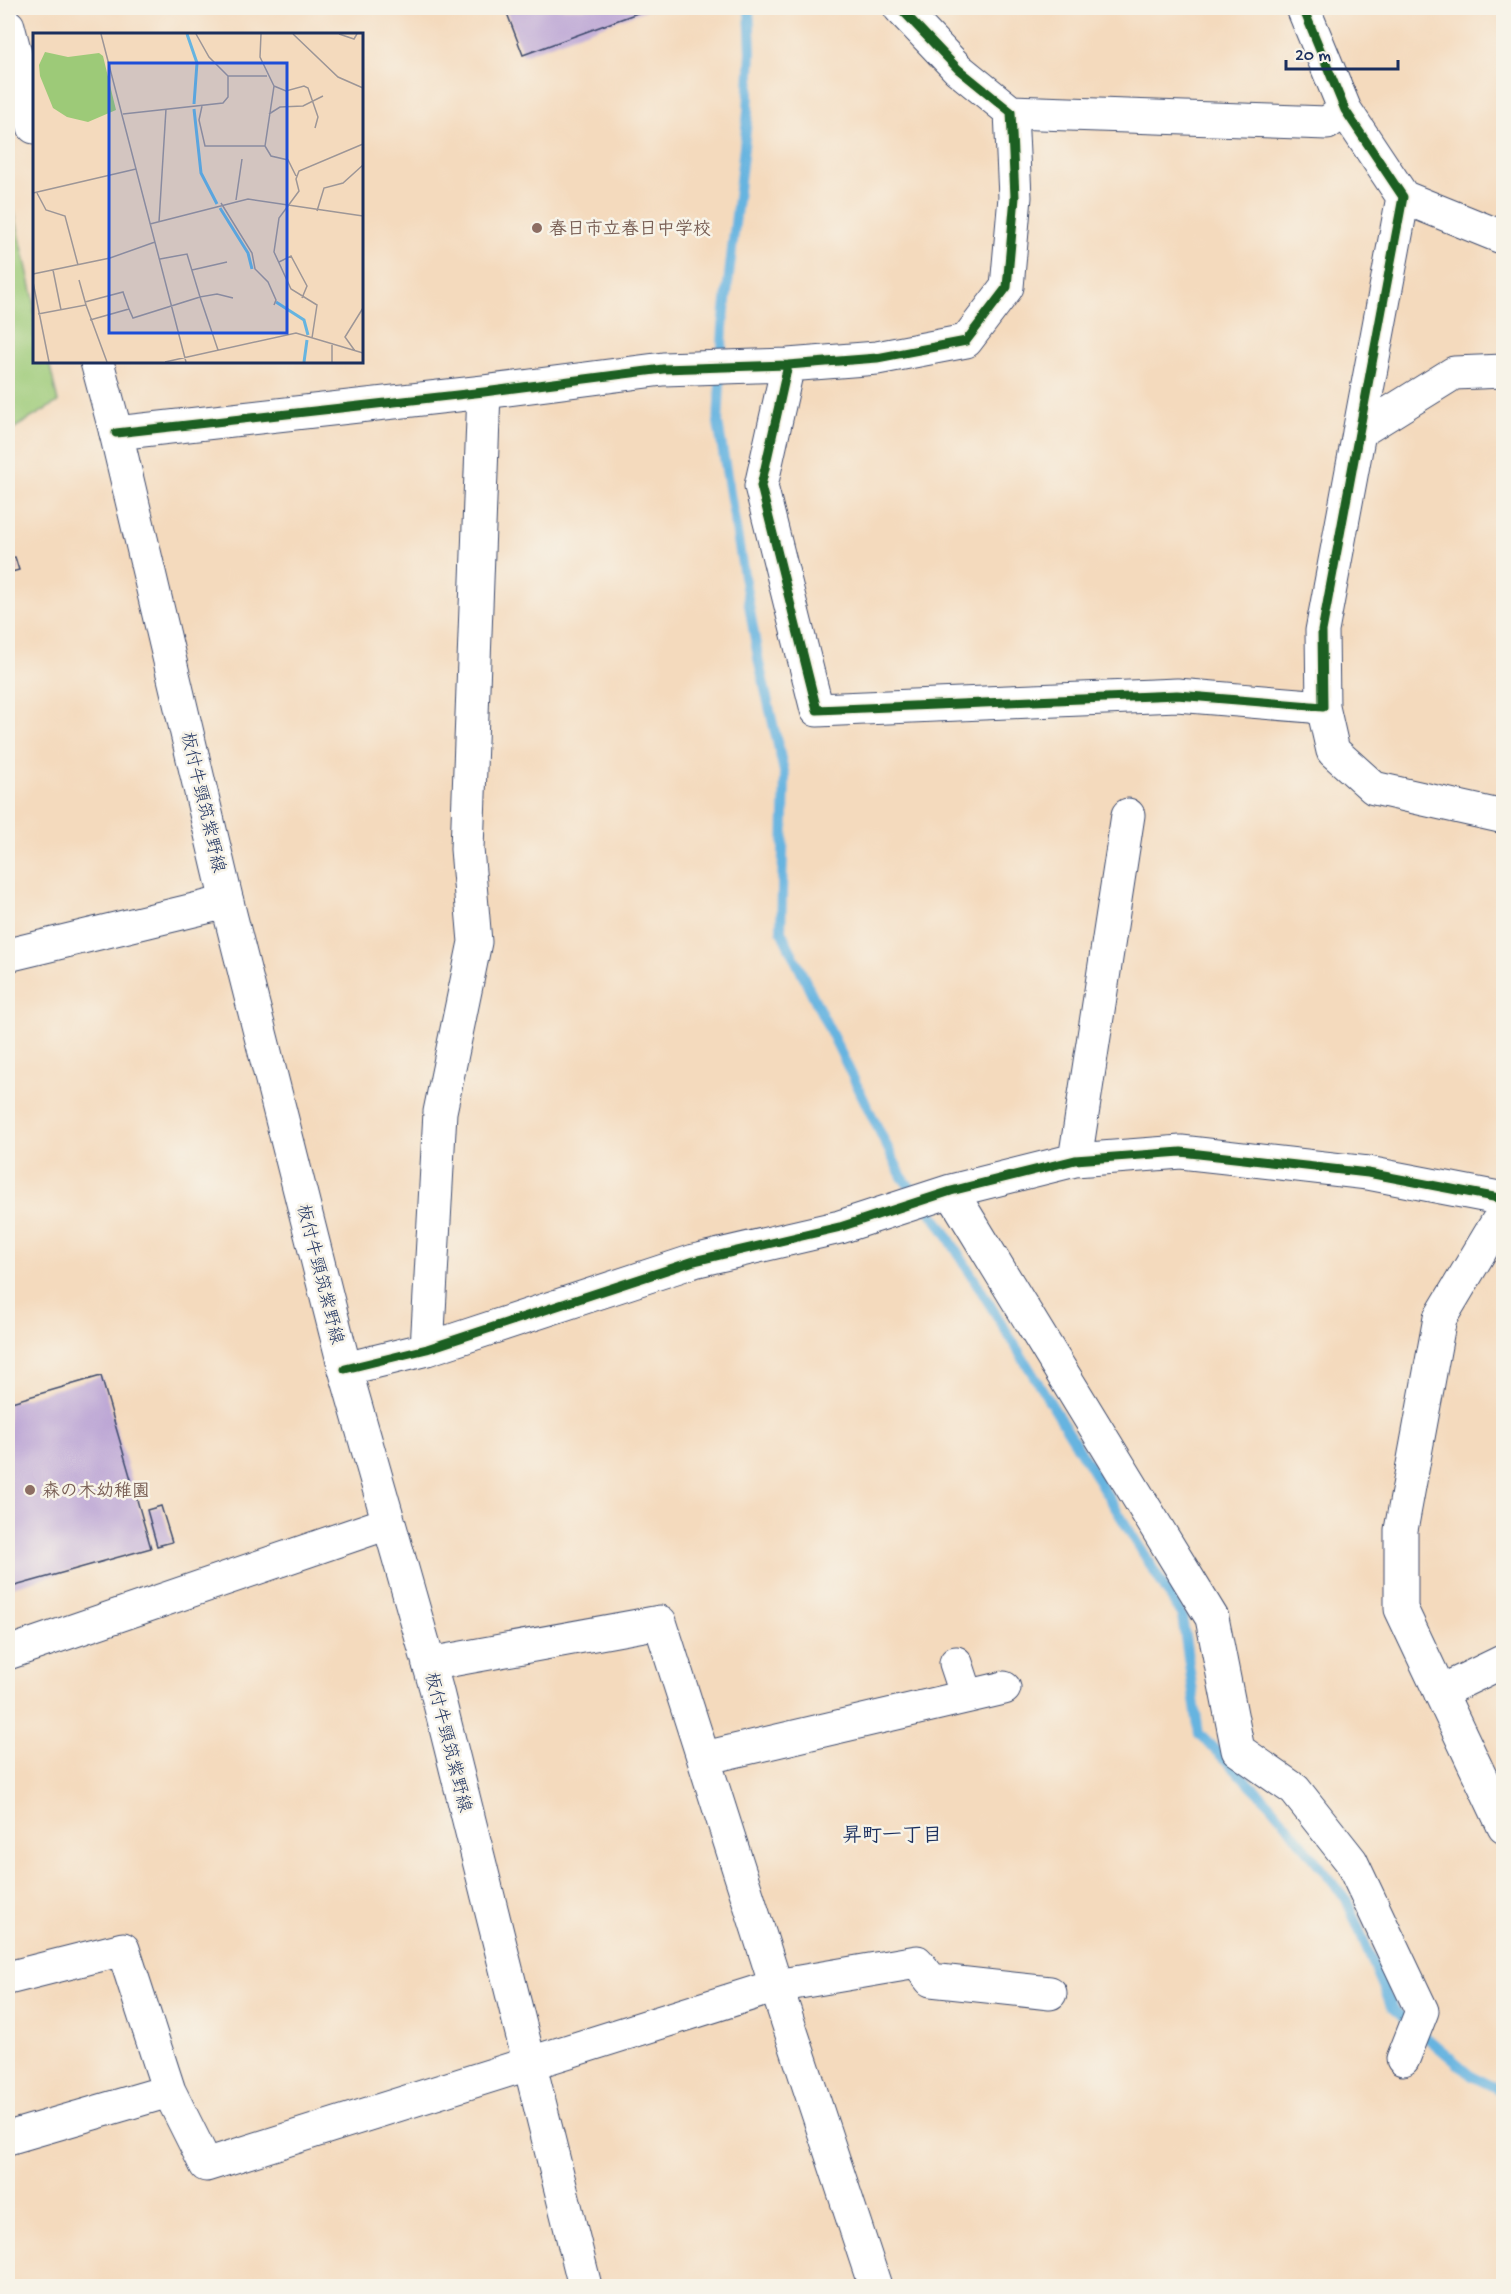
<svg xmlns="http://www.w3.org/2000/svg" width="1511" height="2294" viewBox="0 0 1511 2294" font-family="'Gochi Hand','Klee One',sans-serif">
  <rect width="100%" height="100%" fill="#f7f3e8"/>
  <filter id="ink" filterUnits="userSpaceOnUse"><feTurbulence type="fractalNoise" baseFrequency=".0167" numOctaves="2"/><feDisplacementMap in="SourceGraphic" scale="12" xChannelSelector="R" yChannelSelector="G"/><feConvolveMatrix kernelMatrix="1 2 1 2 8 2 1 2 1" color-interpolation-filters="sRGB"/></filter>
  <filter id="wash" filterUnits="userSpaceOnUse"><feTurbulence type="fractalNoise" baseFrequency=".008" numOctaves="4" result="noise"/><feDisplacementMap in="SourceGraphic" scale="24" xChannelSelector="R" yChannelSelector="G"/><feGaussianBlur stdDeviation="1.35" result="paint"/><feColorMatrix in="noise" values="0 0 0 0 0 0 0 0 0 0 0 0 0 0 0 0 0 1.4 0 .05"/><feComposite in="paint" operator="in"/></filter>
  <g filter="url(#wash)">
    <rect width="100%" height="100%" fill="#f4dabd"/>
    <!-- green -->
    <path fill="#9dca78" stroke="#5c7c6b" stroke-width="1.5" d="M8,184L34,300V362H49L58,402L8,432Z"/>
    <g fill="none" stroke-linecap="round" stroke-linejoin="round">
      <!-- stream -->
      <path stroke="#66b4e0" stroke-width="10" d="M749,8L751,52L748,112L723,327L718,423L759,663L785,776L781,931L902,1177L940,1224L1182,1616L1199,1734L1271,1805L1346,1899L1392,2008L1472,2076L1504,2092"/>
    </g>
    <g id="blocks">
      <!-- building -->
      <path fill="#bda7d5" d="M505,8H651L523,55Z
        M15,557L19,570L8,573V558Z
        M101,1376L151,1548L8,1588V1403Z
        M161,1506L172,1542L157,1546L147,1510Z"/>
    </g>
  </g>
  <g filter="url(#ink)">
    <use href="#blocks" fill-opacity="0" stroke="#3c496c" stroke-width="1.5"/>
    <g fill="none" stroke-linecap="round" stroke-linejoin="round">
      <defs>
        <path id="street" d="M1011,112L1327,123L1345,110
          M1403,197L1504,238
          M788,365L761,486L817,710L1177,695L1323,707L1322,631L1403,197L1345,110L1303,8
          M1359,432L1454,373L1504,371
          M116,433L484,392L663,369L788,365L877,358L966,341L1007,287L1015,197L1011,112L958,69L900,8
          M1323,707L1333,751L1374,788L1504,817
          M8,955L227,902
          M1075,1160L1128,815
          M951,1191L1212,1618L1238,1750L1295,1790L1351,1861L1422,2011L1403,2059
          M1504,1211L1440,1318L1401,1530V1609L1504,1827
          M427,1349L440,1112L475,942L467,849L484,392
          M345,1369L427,1349L694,1261L840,1227L951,1191L1075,1160L1181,1152L1368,1173L1504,1199
          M8,1653L388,1523
          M956,1663L967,1696
          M429,1664L660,1622L776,1986L917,1962L931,1980L1050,1993
          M1440,1692L1504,1661
          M704,1758L1004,1688
          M8,1978L123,1949L169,2091
          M8,2138L169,2091L206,2165L776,1986L875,2286"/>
        <path id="secondary" d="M8,26L34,127
          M97,362L116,433L227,902L345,1369L436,1688L585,2286"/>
      </defs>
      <!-- street casing -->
      <use href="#street" stroke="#3c496c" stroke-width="35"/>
      <!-- secondary casing -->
      <use href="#secondary" stroke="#3c496c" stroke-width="35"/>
      <!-- street -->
      <use href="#street" stroke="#fff" stroke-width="33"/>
      <!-- secondary -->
      <use href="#secondary" stroke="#fff" stroke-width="33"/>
      <defs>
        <path id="cycleway" d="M788,365L761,486L817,710L1177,695L1323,707L1322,631L1403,197L1345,110L1303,8
          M116,433L484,392L663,369L788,365L877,358L966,341L1007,287L1015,197L1011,112L958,69L900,8
          M345,1369L427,1349L694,1261L840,1227L951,1191L1075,1160L1181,1152L1368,1173L1504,1199"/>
      </defs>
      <!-- cycleway casing -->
      <use href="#cycleway" stroke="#f7f3e8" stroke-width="13"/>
      <!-- cycleway -->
      <use href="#cycleway" stroke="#1b5e20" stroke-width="9"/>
    </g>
  </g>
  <!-- markers -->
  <g fill="#8d6e63" stroke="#f7f3e8" stroke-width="2">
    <circle cx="537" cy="228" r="6"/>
    <circle cx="30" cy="1490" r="6"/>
  </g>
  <g text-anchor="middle" stroke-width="5" stroke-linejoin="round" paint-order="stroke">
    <!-- education labels -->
    <g font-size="18" font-weight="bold" fill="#785e54" stroke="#f7f3e8" text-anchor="start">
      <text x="549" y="234">春日市立春日中学校</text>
      <text x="42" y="1496">森の木幼稚園</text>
    </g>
    <!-- street labels -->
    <g font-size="18" fill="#1b2f5e" stroke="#f7f3e8">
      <text transform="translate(204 802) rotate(77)" y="6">板付牛頸筑紫野線</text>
      <text transform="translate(321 1274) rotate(76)" y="6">板付牛頸筑紫野線</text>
      <text transform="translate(449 1742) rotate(76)" y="6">板付牛頸筑紫野線</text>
    </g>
    <!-- neighbourhood labels -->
    <g font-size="20" font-weight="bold" fill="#1b2f5e" stroke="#f7f3e8">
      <text x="892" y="1841">昇町一丁目</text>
    </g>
  </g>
  <!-- overview -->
  <g transform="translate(33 33)">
    <rect width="330" height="330" fill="#f4dabd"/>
    <path d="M12,19L35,24L66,20L70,23L83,77L55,89L34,84L20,75L7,43L6,32Z" fill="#9dca78"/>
    <path fill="none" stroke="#66b4e0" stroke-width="3" d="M154,1L164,30L161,71M161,76L168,140L184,171M187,175L215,220L219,236M243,269L271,287L275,302M271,329L274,307"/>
    <path fill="none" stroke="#9d9697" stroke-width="1.5" d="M68,1L153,329M260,1L305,44L330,55M306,1L321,6L324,1M195,43H234M241,53L253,58L271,53L275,55L285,84L282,95M169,73L166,87L172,113H232L241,53L227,24L228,1M90,81L190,70L195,64V43L176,24L163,1M236,81L247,74L270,73L290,63M232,113L238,123L255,127L263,143M0,160L103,136M4,160L13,177L32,183L45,232M203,167L209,126M188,170L219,220L222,236L235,249L243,267L241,272M284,178L291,155L310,150L330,132M126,189L133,76M117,191L215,166L330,183M127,226L154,221L167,264L184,261L200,265M246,229L258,223L274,253L269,265M20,237L28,277M159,237L194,229M0,241L77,225L122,209M0,249L16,329M52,269L90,259L96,276M53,272L74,329M5,281L53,272L46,247M57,287L96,276L100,285L167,264L185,317M279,305L284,272L258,256L241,219L246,185L266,158L263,146L266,138L330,111M299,310V329M322,318L312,304L330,275M132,329L263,300L330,320"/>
    <path fill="#1d4ed8" fill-opacity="0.15" stroke="#1d4ed8" stroke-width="3" d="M76,30H254V300H76Z"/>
    <rect width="330" height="330" fill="none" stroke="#1b2f5e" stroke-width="3"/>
  </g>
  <!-- margin -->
  <rect width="1511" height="2294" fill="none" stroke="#f7f3e8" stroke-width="30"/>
  <!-- scale -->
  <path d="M1286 60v9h112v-9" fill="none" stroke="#1b2f5e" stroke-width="3"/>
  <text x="1295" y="60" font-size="18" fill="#1b2f5e" stroke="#f7f3e8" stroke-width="4.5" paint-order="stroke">20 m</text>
</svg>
